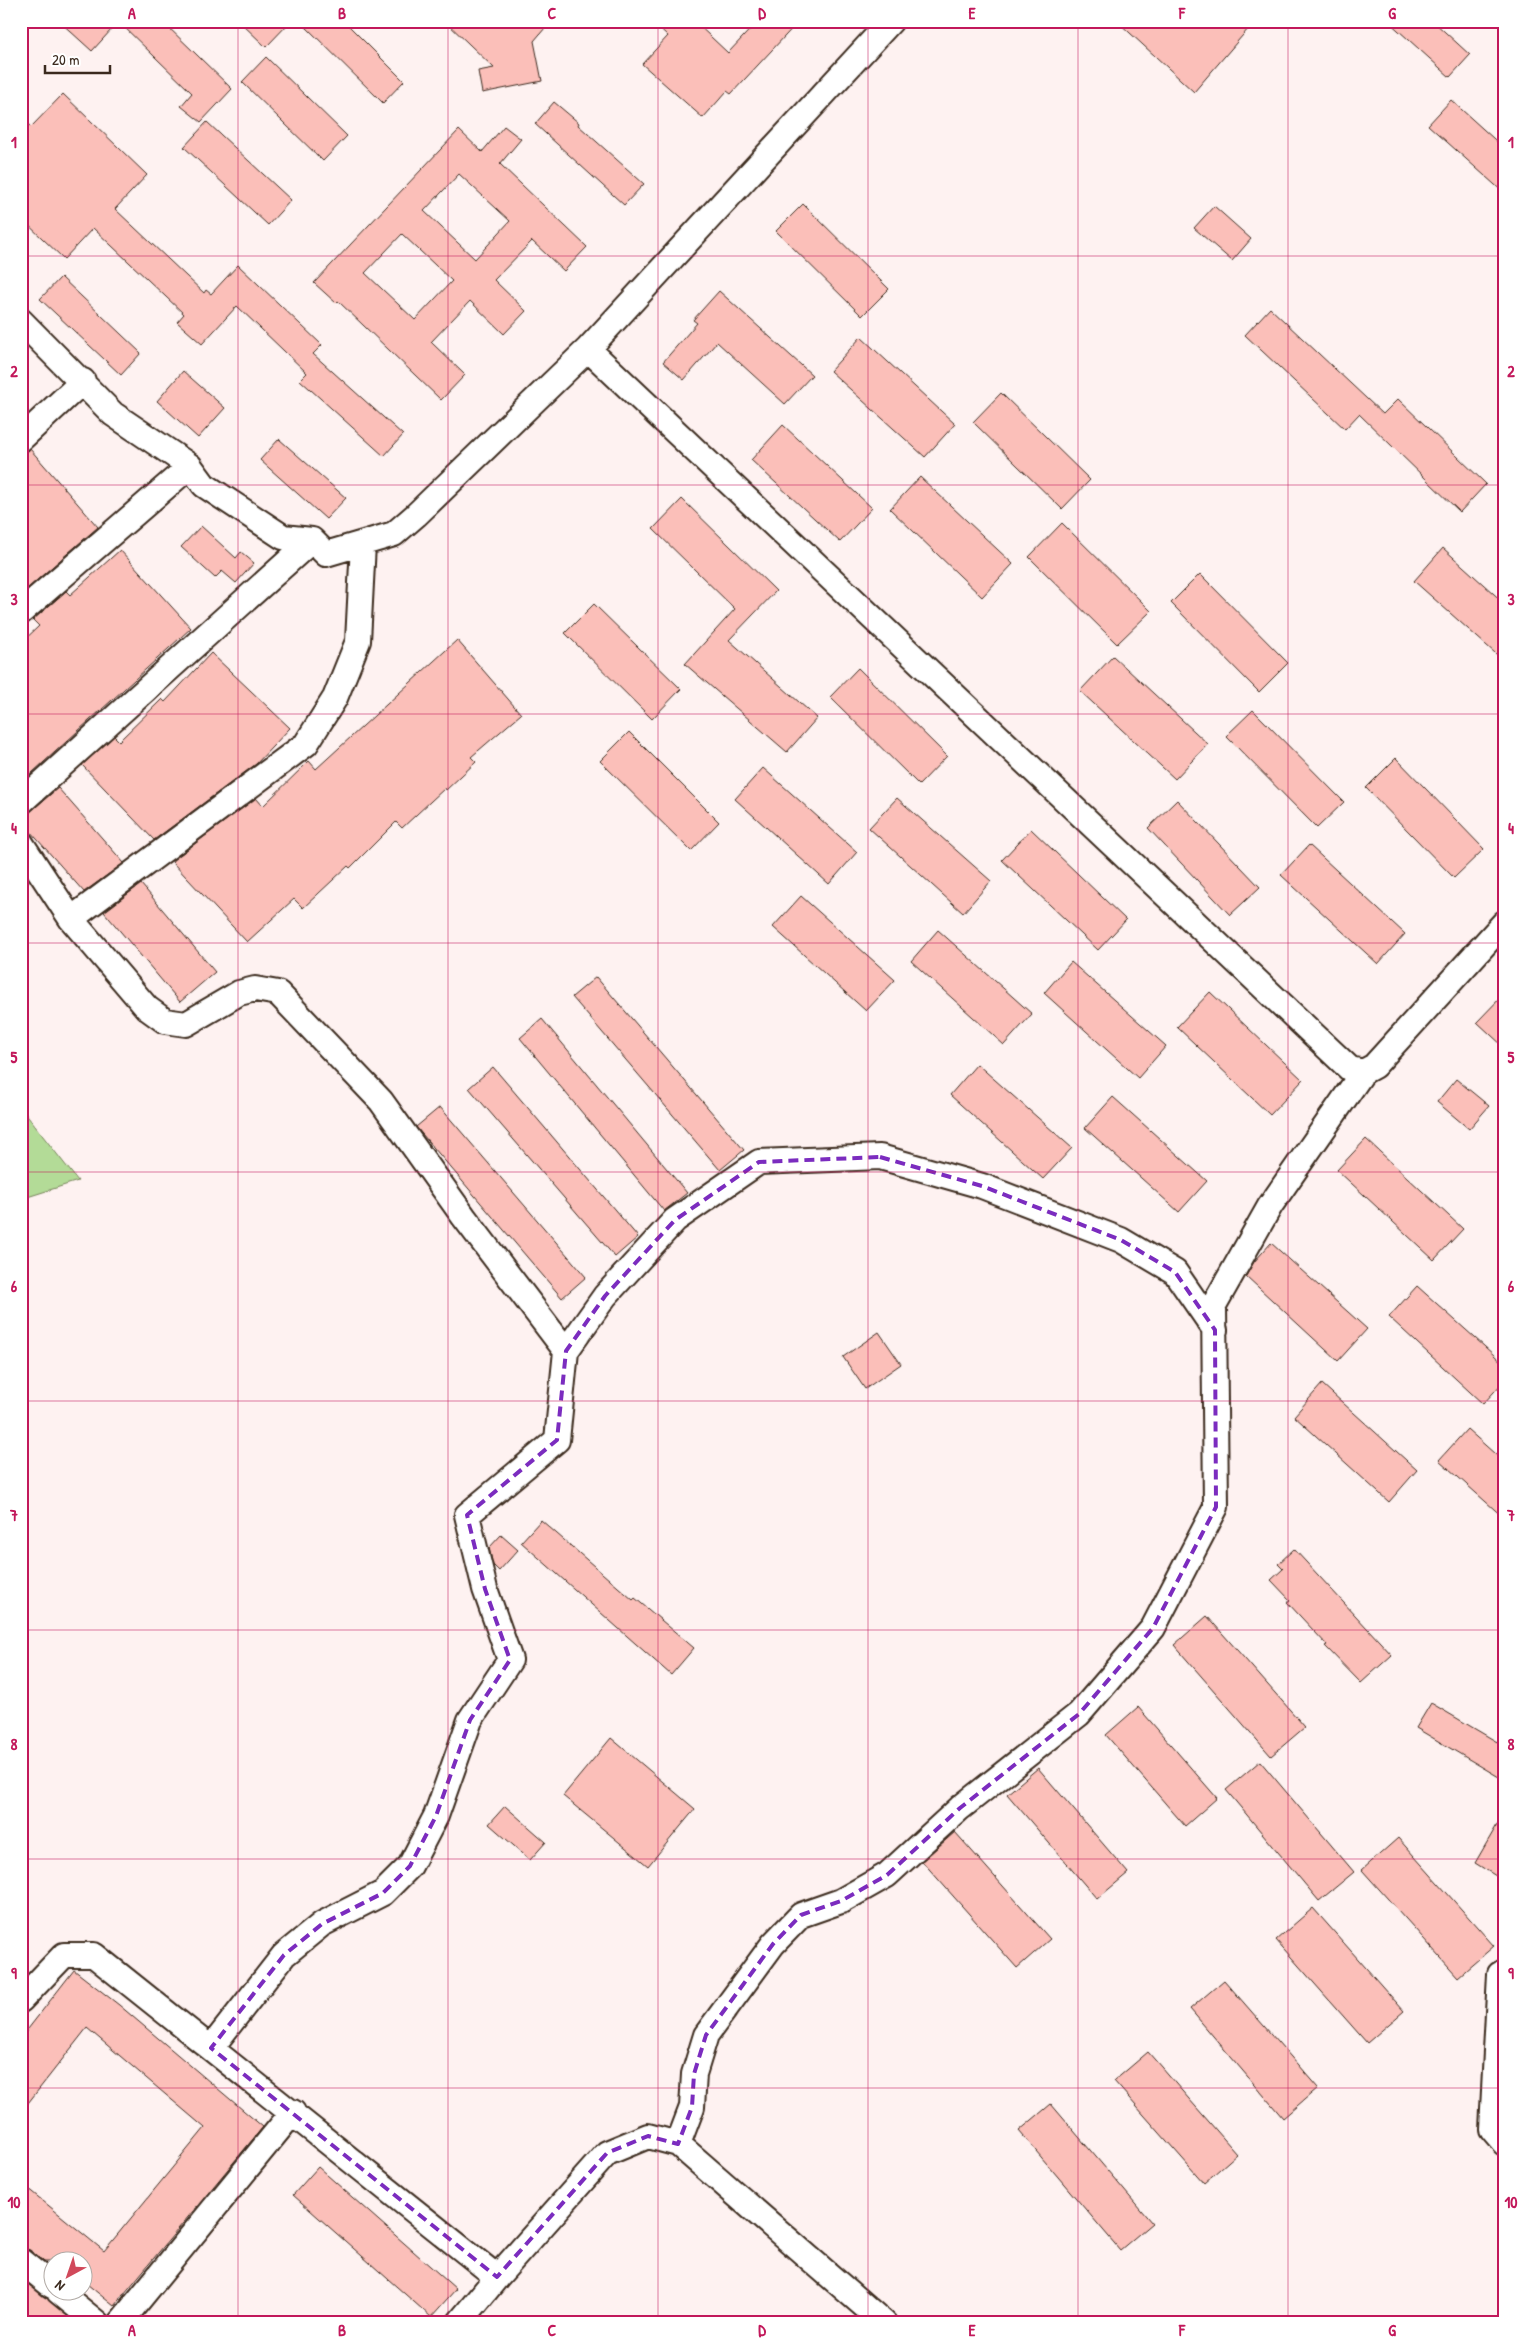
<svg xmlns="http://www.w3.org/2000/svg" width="1525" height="2344" viewBox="0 0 1525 2344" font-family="'Patrick Hand',sans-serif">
  <rect width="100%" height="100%" fill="#fef2f1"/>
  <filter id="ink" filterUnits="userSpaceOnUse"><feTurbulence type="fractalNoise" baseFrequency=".02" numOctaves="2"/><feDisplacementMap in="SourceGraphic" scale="10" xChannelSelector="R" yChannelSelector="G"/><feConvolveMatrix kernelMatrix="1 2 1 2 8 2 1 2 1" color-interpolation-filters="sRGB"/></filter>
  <g filter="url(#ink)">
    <!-- green -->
    <path fill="#b3db97" stroke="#77825a" d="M21,1108L78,1181L21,1199Z"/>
    <!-- building -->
    <path fill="#fbbfb9" stroke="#3b2a1e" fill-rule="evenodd" d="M59,21H103L112,29L92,51Z
      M118,21H162L232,89L201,122L181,106L192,93Z
      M239,21H291L266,47Z
      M300,21H344L404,81L383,103Z
      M445,21H551L534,41L542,81L482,93L478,71L494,68Z
      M652,21H694L728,53L758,21H799L731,94L727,91L703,118L642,64L668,36Z
      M1117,21H1255L1194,92Z
      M1388,21H1433L1470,55L1450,77Z
      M266,57L347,136L323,161L242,82Z
      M63,94L147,175L115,209L204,293L206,290L211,294L238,265L322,345L313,354L403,435L384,456L300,380L307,373L237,306L202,344L177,322L184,314L93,228L64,259L21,218V118L31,127Z
      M1451,100L1504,148V193L1428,125Z
      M554,102L579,123L578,125L644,184L624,205L535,124Z
      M207,122L291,200L268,225L184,147Z
      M504,126L521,139L500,164L587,247L564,271L532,241L494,280L526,311L504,334L470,301L431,342L465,375L441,400L338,301L336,303L314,283L459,130L482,152ZM459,174L510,221L475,259L424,211ZM402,234L452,281L415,320L365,273Z
      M803,204L889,289L862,316L776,231Z
      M1214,206L1251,239L1232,261L1194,228Z
      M61,277L141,353L121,375L40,299Z
      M719,291L812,375L785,404L717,342L684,380L663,362L697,323L693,320Z
      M1270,308L1383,414L1398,399L1486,484L1460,512L1359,414L1345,429L1245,335Z
      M861,337L955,424L925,457L830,371Z
      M183,371L225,408L198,438L157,401Z
      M1001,393L1090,480L1062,509L973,422Z
      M783,425L872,508L840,542L751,460Z
      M279,439L346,498L326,519L260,460Z
      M30,449L98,527L21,594V457Z
      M920,477L1013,564L982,597L890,509Z
      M682,499L776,591L729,640L817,718L787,752L685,664L735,609L653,529Z
      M1062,523L1151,611L1117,644L1029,557Z
      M201,526L236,558L241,552L254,563L236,583L222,571L215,578L181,547Z
      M1443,548L1504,603V661L1414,581Z
      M120,550L191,628L21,783V643L39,626L33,620L66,591L70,595Z
      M1200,574L1288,663L1259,692L1171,603Z
      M594,604L681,689L652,719L565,633Z
      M457,640L521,714L471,757L476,762L446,790L445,788L402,828L396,822L350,868L348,866L303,908L294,899L247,942L172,862L173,860L256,798L263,806L309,761L316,769Z
      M211,653L290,728L256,764L154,840L82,765L114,736L119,741L162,699L165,702Z
      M1113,656L1208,744L1175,779L1080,691Z
      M858,668L947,756L919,785L830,697Z
      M1253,710L1344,802L1317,828L1226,736Z
      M629,732L719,822L691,851L600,761Z
      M1396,758L1484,849L1454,878L1366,788Z
      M763,768L857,852L829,884L735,799Z
      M58,788L124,863L84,892L21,821V815L30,812Z
      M897,798L991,881L963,913L869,828Z
      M1177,800L1260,887L1230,915L1148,828Z
      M1031,829L1126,920L1098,950L1002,860Z
      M1309,845L1405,934L1378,964L1281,875Z
      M141,884L215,972L180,1002L104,912Z
      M801,896L895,980L866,1011L773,927Z
      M938,930L1032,1014L1004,1045L911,961Z
      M1071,962L1166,1046L1138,1078L1044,993Z
      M596,977L744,1150L720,1170L572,997Z
      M1210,992L1303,1080L1270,1115L1177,1027Z
      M1504,994V1047L1477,1022Z
      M542,1019L687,1193L664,1211L520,1038Z
      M977,1064L1072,1148L1043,1179L950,1095Z
      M493,1067L638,1237L615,1257L469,1088Z
      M1456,1079L1489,1106L1469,1129L1437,1102Z
      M1113,1097L1207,1181L1179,1212L1085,1128Z
      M440,1107L586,1277L562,1298L416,1127Z
      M1366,1139L1463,1229L1434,1260L1337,1170Z
      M1271,1243L1367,1329L1338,1361L1246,1276L1254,1262Z
      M1417,1286L1504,1364V1381L1483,1404L1389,1317Z
      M879,1332L901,1364L865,1389L843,1357Z
      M1322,1384L1417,1470L1389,1502L1294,1416Z
      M1467,1429L1504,1462V1518L1439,1460Z
      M541,1520L633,1600L635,1598L694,1648L671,1675L521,1542Z
      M501,1535L518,1550L499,1571L493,1565L489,1548Z
      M1294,1549L1392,1655L1361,1683L1325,1646L1327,1645L1287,1602L1290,1600L1271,1580L1283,1569L1278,1564Z
      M1207,1616L1305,1727L1271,1756L1174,1645Z
      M1431,1703L1504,1746V1780L1416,1728Z
      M1138,1707L1217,1798L1185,1826L1106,1735Z
      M611,1738L695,1809L648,1866L563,1796Z
      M1260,1761L1354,1872L1319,1901L1226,1790Z
      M1038,1768L1128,1873L1097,1899L1007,1794Z
      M505,1806L546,1842L530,1860L489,1824Z
      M1504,1813V1863L1496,1876L1475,1863Z
      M955,1832L1050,1939L1017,1968L922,1861Z
      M1398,1838L1494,1946L1458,1977L1362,1870Z
      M1313,1908L1404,2011L1367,2043L1276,1940Z
      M74,1970L119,2005L263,2127L114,2306L82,2280V2262H44L30,2250L21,2248V2183L104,2251L205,2128L87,2028L21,2112V2038Z
      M1224,1980L1318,2088L1283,2118L1190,2009Z
      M1148,2052L1237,2154L1204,2183L1114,2081Z
      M1051,2104L1152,2223L1120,2250L1019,2131Z
      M318,2167L456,2289L431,2317L293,2195Z
      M21,2279L47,2298L75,2323H21Z"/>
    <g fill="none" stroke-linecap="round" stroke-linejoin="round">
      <defs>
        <path id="street" d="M21,321L113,414L190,466L204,485L283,537L312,540L326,554L394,534L416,515L588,349L891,21
          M588,349L1350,1069L1363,1072
          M21,439L83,381
          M21,612L190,466
          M21,802L312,540
          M21,843L71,919L147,1008L165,1021L186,1024L239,993L255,989L278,993L381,1101L464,1217L566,1351
          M71,919L306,744L335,698L358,641L363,544
          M1500,1974L1492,2129L1504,2143
          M21,2000L64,1955H94L497,2277
          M211,2048L284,1955L322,1924L383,1893L410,1866L436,1816L470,1720L510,1660L485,1589L467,1515L557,1440L566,1351L605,1296L675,1220L759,1162L880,1157L982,1186L1121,1240L1175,1272L1215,1330
          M678,2144L692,2107L694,2074L706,2035L773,1944L801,1915L841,1901L887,1875L960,1808L1079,1714L1153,1628L1216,1507L1214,1305L1270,1206L1363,1072L1374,1066L1504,923
          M21,2261L52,2286
          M59,2292L97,2323
          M120,2323L293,2112
          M459,2323L497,2277L607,2153L648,2136L678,2144L884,2323"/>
      </defs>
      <!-- street casing -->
      <use href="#street" stroke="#3b2a1e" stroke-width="28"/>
      <!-- street -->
      <use href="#street" stroke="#fff" stroke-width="24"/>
    </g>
  </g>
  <!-- marked area -->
  <path fill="none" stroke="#7b2cbf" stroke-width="4" stroke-dasharray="10 6" stroke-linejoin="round" d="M880,1157L982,1186L1121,1240L1175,1272L1215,1330L1216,1507L1153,1628L1079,1714L960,1808L887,1875L841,1901L801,1915L773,1944L706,2035L694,2074L692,2107L678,2144L648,2136L607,2153L497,2277L211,2048L284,1955L322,1924L383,1893L410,1866L436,1816L470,1720L510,1660L485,1589L467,1515L557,1440L566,1351L605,1296L675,1220L759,1162Z"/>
  <!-- grid -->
  <path fill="none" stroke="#c2185b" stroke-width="1" stroke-opacity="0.55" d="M238,21V2323M448,21V2323M658,21V2323M868,21V2323M1078,21V2323M1288,21V2323M21,256H1504M21,485H1504M21,714H1504M21,943H1504M21,1172H1504M21,1401H1504M21,1630H1504M21,1859H1504M21,2088H1504"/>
  <!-- margin -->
  <rect width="1525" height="2344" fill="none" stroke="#fff" stroke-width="55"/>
  <!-- north arrow -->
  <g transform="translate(68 2276) rotate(220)"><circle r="24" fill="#ffffff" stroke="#b1aaa5"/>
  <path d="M0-4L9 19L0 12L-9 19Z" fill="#d1495b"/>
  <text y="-8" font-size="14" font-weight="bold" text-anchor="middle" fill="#3b2a1e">N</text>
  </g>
  <!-- scale -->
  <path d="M45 65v8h65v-8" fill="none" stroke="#3b2a1e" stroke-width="2.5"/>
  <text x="52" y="65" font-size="15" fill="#3b2a1e" stroke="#ffffff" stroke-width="4" paint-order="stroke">20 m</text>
  <rect x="28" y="28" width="1470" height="2288" fill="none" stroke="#c2185b" stroke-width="2"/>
  <g font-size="16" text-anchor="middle" font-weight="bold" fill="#c2185b">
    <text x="132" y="19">A</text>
    <text x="342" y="19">B</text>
    <text x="552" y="19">C</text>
    <text x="762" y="19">D</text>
    <text x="972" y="19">E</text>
    <text x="1182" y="19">F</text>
    <text x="1392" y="19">G</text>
    <text x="14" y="148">1</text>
    <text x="1511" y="148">1</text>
    <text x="14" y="377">2</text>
    <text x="1511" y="377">2</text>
    <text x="14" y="605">3</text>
    <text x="1511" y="605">3</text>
    <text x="14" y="834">4</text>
    <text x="1511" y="834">4</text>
    <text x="14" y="1063">5</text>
    <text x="1511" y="1063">5</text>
    <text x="14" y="1292">6</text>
    <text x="1511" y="1292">6</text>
    <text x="14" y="1521">7</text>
    <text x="1511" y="1521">7</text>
    <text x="14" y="1750">8</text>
    <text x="1511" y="1750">8</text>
    <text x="14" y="1979">9</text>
    <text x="1511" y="1979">9</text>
    <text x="14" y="2208">10</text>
    <text x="1511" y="2208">10</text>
    <text x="132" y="2336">A</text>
    <text x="342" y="2336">B</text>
    <text x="552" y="2336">C</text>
    <text x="762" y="2336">D</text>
    <text x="972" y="2336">E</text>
    <text x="1182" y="2336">F</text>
    <text x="1392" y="2336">G</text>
  </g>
</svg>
